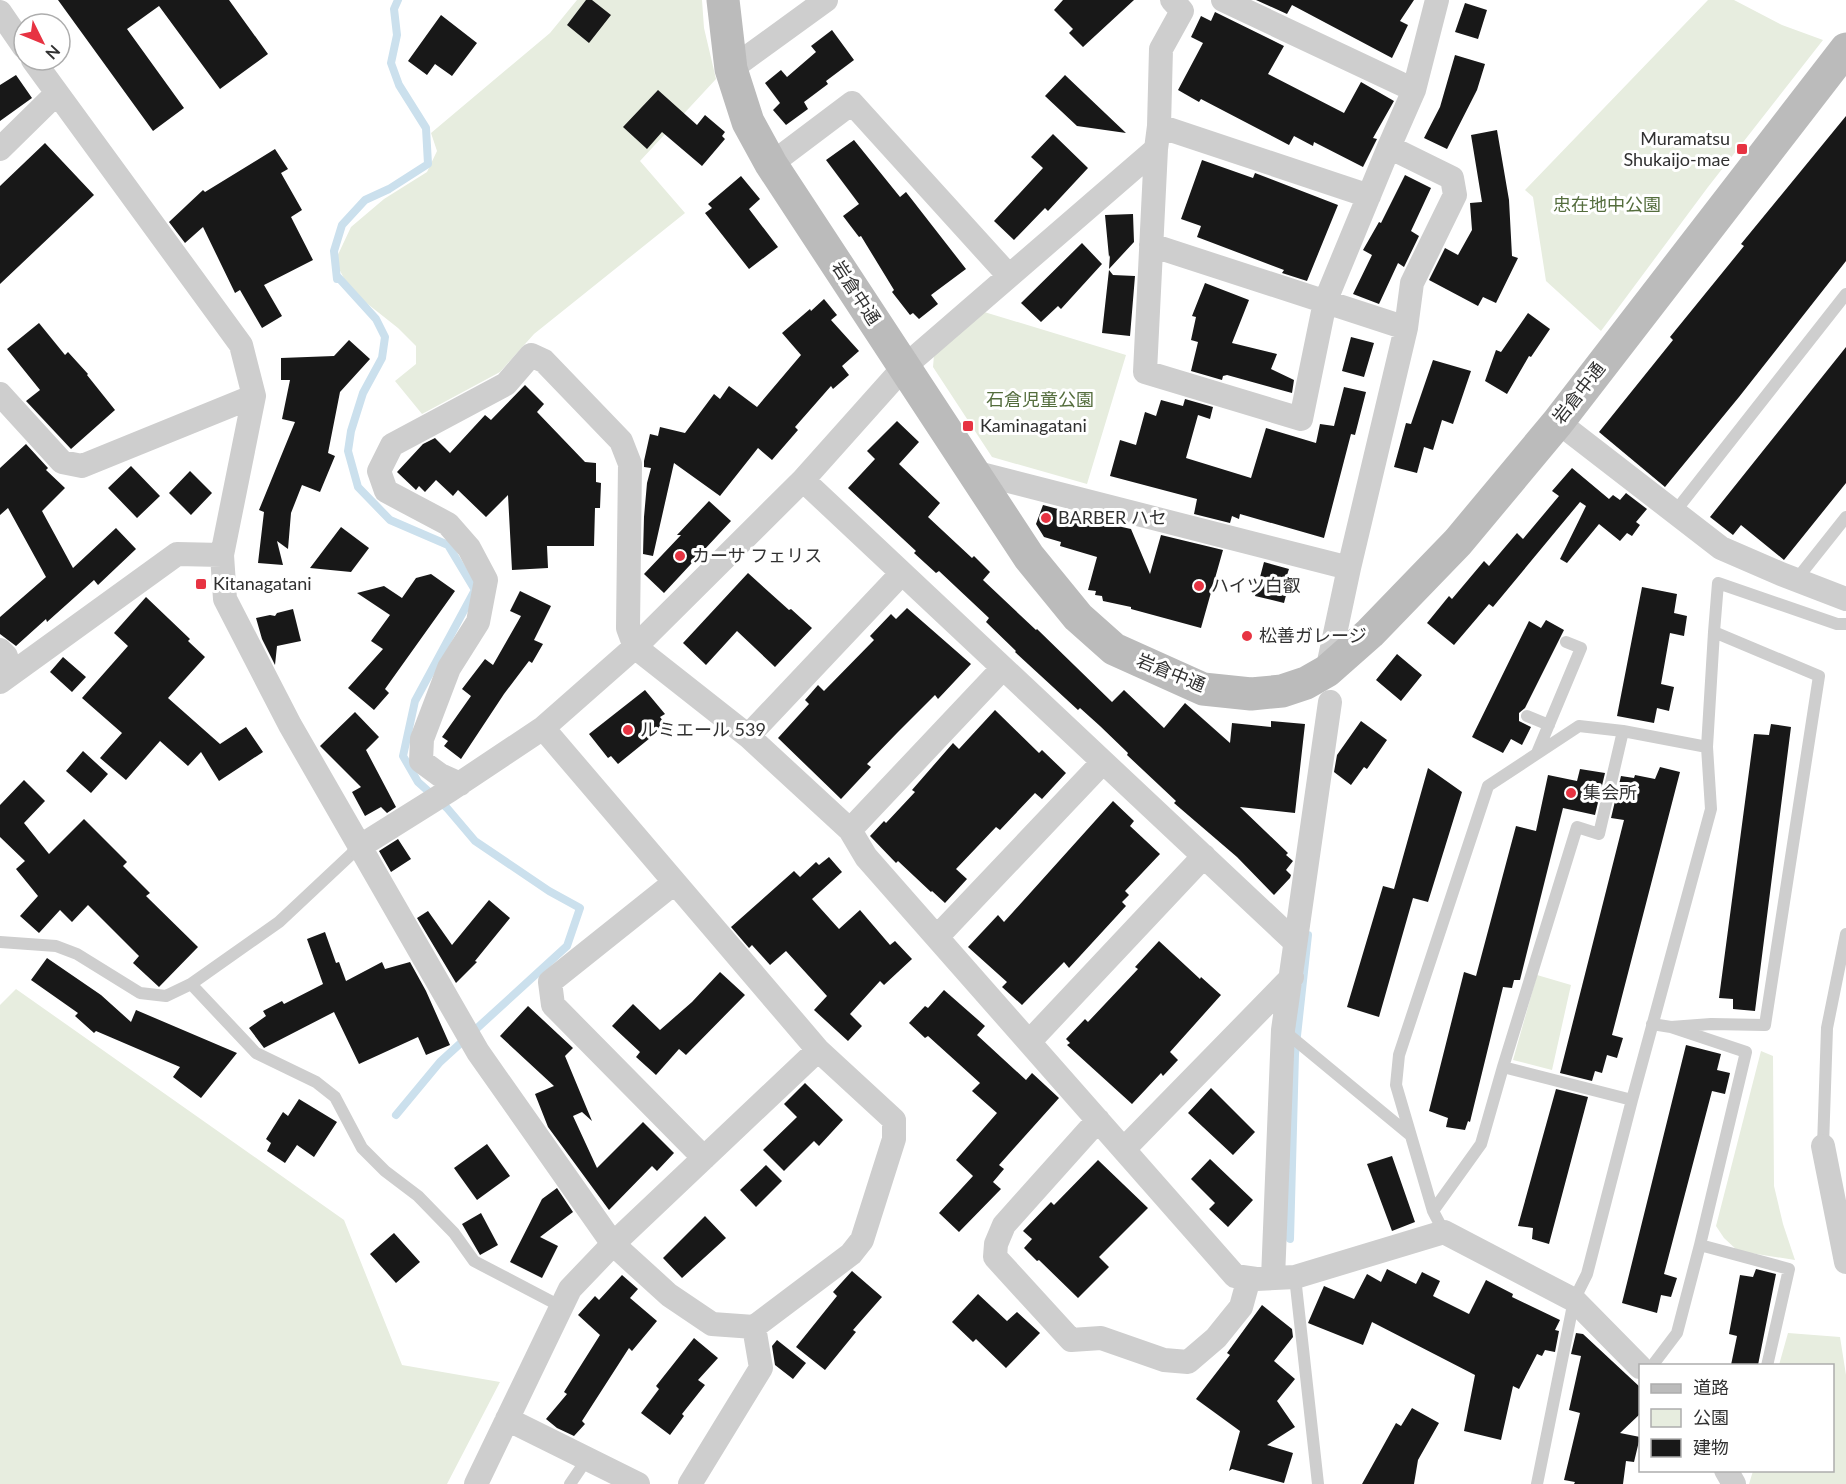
<svg xmlns="http://www.w3.org/2000/svg" width="1846" height="1484" viewBox="0 0 1846 1484" font-family="Lato,'Noto Sans JP',sans-serif">
  <rect width="100%" height="100%" fill="#fff"/>
  <!-- green -->
  <path fill="#e7eddf" d="M577,0H702L704,28L716,79L640,161L685,213L534,334L500,372L422,414L395,381L416,364V346L398,328L350,290L335,261L351,227L384,199L427,172L437,151L431,133L550,33Z
    M1708,0H1734L1782,25L1823,40L1708,187L1601,331L1546,281L1533,197L1525,190Z
    M981,311L1126,355L1087,484L992,457L933,367L934,355Z
    M1537,975L1571,985L1552,1070L1513,1060Z
    M16,989L344,1220L402,1365L500,1382L447,1484H0V1005Z
    M1761,1051L1773,1056L1774,1186L1783,1224L1795,1260L1738,1251L1724,1238L1716,1226Z
    M1788,1333L1840,1337L1846,1375V1484H1749L1753,1471L1832,1470V1366L1779,1365Z"/>
  <g fill="none" stroke-linecap="round" stroke-linejoin="round">
    <!-- stream -->
    <path stroke="#cbe0ed" stroke-width="8" d="M396,1115L440,1062L567,946L580,908L549,891L475,841L447,808L418,782L403,756L415,701L475,590L448,545L390,520L358,487L348,451L351,431L363,393L382,358L385,337L376,319L337,276V279L334,251L342,225L365,200L389,189L428,164L426,128L399,85L391,63L397,35L394,9L398,0
      M1290,1239L1295,1054L1308,935"/>
  </g>
  <!-- building -->
  <path fill="#181818" d="M58,0H229L268,54L220,89L159,6L127,29L184,108L153,131Z
    M586,0H592L611,15L589,43L567,25Z
    M1063,0H1134L1083,47L1069,33L1073,29L1054,10Z
    M1256,0H1414L1400,21L1408,25L1392,58L1292,5L1287,14Z
    M1465,3L1487,10L1478,39L1455,32Z
    M1215,12L1284,46L1268,74L1344,113L1361,82L1394,101L1373,138L1377,139L1363,167L1314,142L1313,146L1294,136L1289,145L1201,99L1199,102L1178,90L1203,43L1191,37L1201,16L1211,21Z
    M441,15L477,43L452,76L435,64L427,75L408,61Z
    M832,30L854,60L826,81L828,84L804,102L808,109L786,125L773,110L780,103L765,83L781,70L787,77L816,52L811,46Z
    M1455,55L1485,64L1477,90L1447,149L1424,138L1440,107Z
    M16,75L32,98L0,121V85Z
    M1065,75L1126,133L1077,126L1045,96Z
    M658,90L697,125L705,115L725,132L722,136L725,139L702,166L662,132L647,149L623,127Z
    M1846,116V261L1739,397L1665,487L1599,432L1673,340L1670,337L1744,246L1741,244Z
    M1497,130L1509,200L1512,256L1518,258L1496,303L1483,297L1478,306L1429,280L1445,248L1458,255L1472,230L1470,203L1482,202L1471,135Z
    M1053,134L1088,168L1048,211L1045,208L1014,240L994,221L1043,168L1031,157Z
    M854,140L900,197L906,192L966,269L931,295L938,304L919,319L913,313L910,315L892,292L894,290L861,236L859,237L843,216L859,204L826,160Z
    M45,143L94,195L0,284V186Z
    M275,149L288,169L281,173L302,210L291,217L313,260L264,285L282,316L262,328L240,290L235,293L203,227L185,243L169,222L203,190L205,192Z
    M1202,160L1253,178L1255,173L1338,205L1307,281L1282,273L1284,270L1197,237L1201,226L1181,219Z
    M1405,175L1431,188L1411,231L1419,236L1404,267L1398,263L1379,304L1353,294L1372,255L1363,250L1379,222L1381,223Z
    M741,176L760,199L749,209L778,247L749,269L705,213L712,208L708,204Z
    M1133,214L1134,242L1109,269L1110,255L1109,257L1105,215Z
    M1082,243L1102,264L1061,309L1058,306L1041,322L1021,303Z
    M1109,270L1113,275L1135,276L1130,336L1102,333Z
    M1205,283L1249,300L1232,343L1277,354L1271,369L1294,380L1292,393L1227,375L1223,376L1222,380L1191,371L1198,342L1191,340L1196,317L1192,316Z
    M824,299L837,315L831,320L859,351L842,366L849,375L833,389L831,386L795,427L798,430L772,460L758,448L720,496L674,463L653,556L643,554L644,517L647,483L651,468L644,467V461L650,434L658,436L660,427L685,433L714,394L720,399L729,386L757,407L801,355L782,333L810,309L811,311Z
    M1528,313L1550,329L1531,357L1529,356L1507,394L1485,381L1496,350L1501,352Z
    M39,323L65,355L68,352L88,374L87,375L115,410L71,449L26,401L40,390L7,349Z
    M1351,337L1374,343L1364,377L1342,371Z
    M349,340L370,359L340,392L328,453L335,456L320,492L302,485L291,513L288,549L277,541L283,565L258,563L264,512L259,510L295,422L282,419L290,380H281V358L334,356Z
    M1846,347V483L1784,560L1741,525L1733,535L1710,517Z
    M1433,360L1471,371L1453,424L1442,420L1433,450L1424,447L1417,473L1394,467L1406,423L1411,424Z
    M525,385L544,404L537,412L585,462L596,463V482L601,483L600,508H595L594,546H547L548,568L512,570L508,495L486,517L458,490L453,496L436,480L425,492L419,486L416,490L397,472L423,444L435,438L450,453L485,415L491,420Z
    M1344,387L1366,392L1355,435L1351,434L1324,538L1240,514L1239,519L1232,516L1230,523L1194,514L1197,499L1110,476L1120,440L1136,445L1145,412L1156,416L1161,400L1183,406L1185,399L1213,407L1210,419L1198,415L1186,458L1251,478L1266,428L1316,443L1320,424L1334,426Z
    M897,421L919,442L899,464L940,503L928,517L972,558L974,556L990,572L983,580L1036,630L1037,629L1112,702L1124,690L1164,728L1185,703L1230,743L1232,723L1271,727V721L1305,724L1295,813L1240,807L1288,853L1286,855L1293,861L1286,870L1291,875L1290,878L1274,895L1237,857L1174,803L1176,801L1127,755L1128,753L1100,726L1080,708L1078,710L1015,652L1016,651L986,622L989,618L939,571L936,573L914,553L916,551L848,488L875,459L867,451Z
    M26,444L48,468L46,470L65,488L42,511L73,568L116,528L136,549L98,585L94,580L47,622L46,619L16,646L0,634V617L46,577L8,508L0,515V468Z
    M131,466L160,496L137,518L108,488Z
    M1572,468L1609,499L1613,495L1620,500L1626,493L1647,509L1636,522L1640,525L1632,536L1627,533L1620,541L1599,524L1567,563L1560,559L1586,506L1580,502L1493,607L1489,604L1454,645L1427,623L1449,596L1452,599L1484,561L1489,566L1517,533L1523,539L1559,496L1552,491Z
    M190,471L212,493L191,515L169,493Z
    M709,501L731,521L664,593L644,574L681,535H677Z
    M1043,505L1095,519V521L1131,529L1150,574L1161,535L1223,550L1201,628L1131,609V607L1103,601L1102,596L1095,595L1096,591L1088,590L1097,557L1060,546L1061,542L1044,537L1036,524Z
    M341,527L369,548L351,572L310,568Z
    M1264,562L1289,569L1287,575L1291,576L1284,603L1255,596Z
    M748,573L789,610L791,609L812,628L775,667L737,631L706,665L683,643Z
    M431,574L455,591L385,689L389,693L374,710L348,688L383,649L371,641L390,615L357,593L384,586L402,598L416,578Z
    M1642,587L1677,594L1674,613L1687,616L1684,636L1670,633L1661,684L1674,687L1669,711L1657,708L1654,723L1617,716Z
    M520,591L551,606L534,640L543,644L532,663L529,661L504,694L461,759L444,746L448,741L442,737L471,696L462,689L485,659L493,665L521,616L510,611Z
    M146,597L190,639L188,641L205,657L168,698L220,744L246,727L263,752L219,781L201,752L188,766L160,741L126,780L100,758L122,733L82,698L128,646L114,633Z
    M907,608L971,664L938,699L935,695L898,732L867,764L871,767L841,799L778,738L809,704L805,700L818,685L824,691L874,640L870,636L891,614L896,619Z
    M293,609L301,641L277,646L275,665L262,639L256,618L270,615L275,616L277,613Z
    M1546,620L1564,630L1525,708L1519,713V721L1531,727L1522,745L1511,739L1503,753L1472,737L1529,621L1541,628Z
    M1397,654L1422,675L1401,701L1376,680Z
    M63,657L86,677L72,692L50,672Z
    M645,690L665,714L660,717L666,725L618,764L611,756L608,758L589,734Z
    M995,710L1039,753L1042,750L1066,773L1042,799L1035,793L1000,830L996,827L956,869L967,879L945,903L932,891L931,892L898,861L896,863L870,836L884,821L886,823L915,792L912,790L953,743L959,749Z
    M355,712L379,737L366,750L396,807L387,813L381,807L365,816L352,792L361,787L320,746Z
    M1361,721L1387,740L1367,769L1364,767L1351,785L1334,772L1337,755Z
    M1771,724L1791,727L1755,1011L1733,1009V999L1719,998L1754,734L1769,735Z
    M83,751L108,774L91,793L66,771Z
    M1660,767L1680,772L1612,1035L1623,1038L1617,1058L1607,1055L1602,1073L1595,1071L1592,1081L1560,1073L1624,820L1611,818L1621,776L1634,778L1635,775L1655,779Z
    M1428,768L1462,792L1428,902L1413,898L1379,1017L1347,1007L1383,886L1394,889Z
    M1580,769L1605,773L1595,815L1563,808L1520,980H1514L1512,988L1503,987L1470,1122L1468,1121L1465,1130L1446,1127L1448,1118L1429,1111L1464,972L1476,976L1516,826L1536,831L1548,775L1577,781Z
    M24,780L45,801L24,823L49,854L84,819L127,862L123,866L150,893L146,896L198,947L159,987L133,963L139,956L88,905L72,922L60,910L39,933L20,916L38,896L16,869L25,861L0,837V805Z
    M1113,801L1134,821L1130,826L1160,854L1125,891L1129,895L1122,902L1126,906L1069,968L1064,962L1022,1005L1002,987L1007,982L968,947L998,915L1004,922Z
    M398,839L411,859L391,872L379,851Z
    M829,857L842,872L812,899L839,929L860,910L890,945L895,941L912,959L884,985L880,981L850,1014L862,1026L848,1041L814,1010L827,996L786,951L770,965L752,945L749,948L731,927L794,871L800,877L816,862L819,865Z
    M489,900L510,918L475,961L477,962L456,983L417,918L428,911L452,945Z
    M325,932L336,963L339,962L346,981L382,962L385,969L410,962L426,991L450,1045L426,1055L418,1037L359,1064L334,1012L264,1048L249,1028L266,1016L263,1011L282,1001L284,1004L323,984L307,939Z
    M1159,941L1200,979L1201,977L1221,995L1170,1052L1178,1060L1163,1076L1161,1073L1132,1104L1067,1045L1070,1043L1066,1039L1085,1019L1088,1022L1138,969L1135,967Z
    M47,958L101,995L131,1022L136,1010L237,1053L201,1098L173,1077L180,1067L96,1031L94,1033L75,1016L78,1013L31,980Z
    M720,972L745,995L686,1055L679,1049L656,1075L636,1057L640,1052L612,1026L633,1004L660,1030L692,1002Z
    M944,990L985,1026L977,1035L1026,1080L1032,1073L1059,1098L999,1165L1004,1169L993,1182L1001,1189L959,1232L939,1213L973,1176L956,1160L997,1113L972,1091L980,1083L928,1036L925,1038L909,1023L925,1006L928,1008Z
    M528,1006L573,1048L565,1056L592,1121L582,1112L573,1116L597,1168L643,1122L674,1153L657,1171L652,1166L609,1210L548,1127L535,1094L554,1086L500,1036Z
    M1686,1045L1721,1054L1717,1070L1730,1073L1725,1094L1712,1091L1664,1274L1677,1278L1671,1297L1661,1295L1657,1313L1622,1303Z
    M805,1083L843,1120L819,1146L814,1141L784,1171L763,1150L797,1117L784,1104Z
    M1211,1088L1255,1132L1233,1155L1188,1113Z
    M1556,1089L1588,1097L1549,1244L1532,1239L1533,1228L1518,1226Z
    M299,1099L337,1122L314,1157L297,1145L285,1163L267,1151L271,1143L266,1139L283,1112L288,1116Z
    M487,1144L510,1176L477,1200L454,1168Z
    M1392,1156L1415,1222L1392,1231L1367,1164Z
    M1210,1159L1253,1200L1228,1227L1209,1209L1215,1203L1191,1179Z
    M1098,1160L1148,1208L1099,1257L1109,1267L1078,1298L1039,1260L1037,1261L1024,1248L1032,1239L1023,1231L1051,1202L1054,1205Z
    M766,1165L782,1181L756,1207L740,1190Z
    M557,1188L573,1212L540,1237L558,1246L542,1278L510,1262L542,1199Z
    M481,1213L498,1245L480,1255L462,1224Z
    M705,1216L726,1238L682,1278L663,1258Z
    M394,1233L420,1262L396,1283L370,1254Z
    M1387,1269L1416,1284L1422,1272L1440,1281L1433,1296L1469,1314L1486,1280L1513,1294L1512,1297L1560,1320L1555,1330L1559,1331L1555,1352L1545,1350L1542,1356L1537,1354L1519,1389L1513,1386L1501,1440L1464,1431L1475,1375L1372,1322L1363,1345L1308,1323L1324,1286L1354,1299L1367,1274L1381,1282Z
    M1756,1269L1776,1274L1758,1365H1731L1737,1336L1729,1334L1740,1275L1753,1277Z
    M852,1271L882,1297L853,1330L856,1332L825,1370L796,1347L837,1296L833,1292Z
    M622,1275L638,1289L630,1298L657,1321L632,1351L629,1348L582,1421L585,1424L574,1436L557,1428L546,1419L567,1394L564,1392L600,1335L578,1315L595,1296L599,1300Z
    M978,1294L1007,1321L1017,1312L1040,1333L1006,1368L976,1339L973,1342L952,1322Z
    M1262,1305L1292,1329L1293,1337L1274,1361L1295,1379L1277,1401L1295,1427L1267,1445L1293,1453L1284,1483L1232,1469L1229,1471L1240,1431L1196,1399L1230,1355L1227,1353Z
    M1576,1333L1583,1334L1641,1388V1413L1620,1433L1640,1437L1634,1462L1626,1461L1623,1484H1574L1575,1482L1564,1480L1580,1413L1569,1410L1581,1356L1571,1354Z
    M694,1338L718,1358L698,1380L705,1385L682,1414L684,1416L670,1435L641,1413L659,1389L656,1386Z
    M777,1340L806,1363L793,1379L775,1365L772,1346Z
    M1412,1408L1439,1423L1418,1460L1414,1484H1362L1396,1423L1401,1426Z"/>
  <g fill="none" stroke-linecap="round" stroke-linejoin="round">
    <!-- lane -->
    <path stroke="#cecece" stroke-width="12" d="M1674,513L1846,294
      M1796,580L1846,517
      M1714,632L1718,583L1837,624H1846
      M1527,716L1549,725
      M1537,753L1581,648L1566,642
      M0,942L56,946L77,954L140,993L166,996L191,984L279,922L359,847
      M191,984L256,1053L316,1082L335,1097L362,1148L385,1171L418,1196L454,1233L474,1261L560,1306
      M1283,1030L1410,1135
      M1503,1067L1632,1100
      M1823,1146L1827,1028L1846,934
      M1433,1211L1481,1144L1503,1067L1577,827L1599,834L1623,731
      M1444,1232L1433,1211L1396,1085L1399,1055L1488,786L1579,726L1623,731L1707,747
      M1700,1245L1789,1269L1767,1366
      M1295,1277L1318,1484
      M1652,1366L1677,1333L1700,1245L1746,1052L1671,1027L1652,1024
      M570,1484L587,1459
      M1537,1484L1574,1300L1587,1274L1632,1100L1711,809L1707,747L1714,632L1819,676L1765,1025L1711,1024L1671,1027"/>
    <!-- street -->
    <path stroke="#cecece" stroke-width="24" d="M1172,0L1182,11L1161,49L1159,126L1156,149L1145,372L1301,419L1325,302L1389,147
      M1223,0L1414,90
      M0,12L24,47
      M33,60L241,345L254,396L222,555L225,599L290,725L478,1052L613,1244L669,1295L712,1324L754,1327L851,1254L862,1240L894,1139V1120L818,1050L613,1244L570,1289L476,1484
      M731,69L826,0
      M1159,126L1369,196
      M0,149L56,94
      M771,164L852,103L1009,276
      M1151,245L1406,328
      M0,394L62,462L82,466L254,396
      M1558,422L1721,548L1781,574L1846,599
      M973,472L1349,568
      M803,480L1294,941
      M0,650L6,656L10,674
      M1327,671L1349,568L1406,328L1412,283L1455,195L1452,178L1389,147L1414,90L1437,0
      M0,682L177,554L222,555
      M543,728L818,1050
      M748,736L902,573
      M460,784L440,775L421,761L422,739L449,668L478,622L486,580L469,548L448,524L386,491L379,471L392,445L506,384L531,355L544,361L621,441L630,464L628,628L635,647L748,736L850,830L866,857L1235,1276L1256,1279L1295,1277L1444,1232L1574,1300L1640,1367
      M850,830L1003,668
      M359,847L450,790L543,728L635,647L803,480L904,367L1156,149
      M674,883L550,982L553,1005L704,1158
      M937,937L1103,762
      M1029,1042L1204,856
      M1098,1120L1004,1225L996,1244L995,1257L1071,1340L1101,1338L1164,1360L1188,1362L1216,1338L1241,1307L1249,1278
      M1823,1146L1846,1262
      M1124,1149L1292,977
      M1273,1278L1283,1030L1330,702
      M507,1419L638,1484
      M1726,1470L1734,1484
      M690,1484L761,1368L754,1327"/>
    <!-- secondary -->
    <path stroke="#bbb" stroke-width="33" d="M723,0L731,69L748,122L771,164L1029,557L1078,617L1114,649L1203,689L1251,694L1282,691L1306,683L1327,671L1370,633L1458,542L1558,422L1846,49"/>
  </g>
  <!-- markers -->
  <g fill="#e73342" stroke="#fff" stroke-width="2">
    <rect x="1736" y="143" width="12" height="12" rx="3"/>
    <rect x="962" y="420" width="12" height="12" rx="3"/>
    <circle cx="1046" cy="518" r="6"/>
    <circle cx="680" cy="556" r="6"/>
    <rect x="195" y="578" width="12" height="12" rx="3"/>
    <circle cx="1199" cy="586" r="6"/>
    <circle cx="1247" cy="636" r="6"/>
    <circle cx="628" cy="730" r="6"/>
    <circle cx="1571" cy="793" r="6"/>
  </g>
  <g text-anchor="middle" stroke-width="6" stroke-linejoin="round" paint-order="stroke">
    <!-- poi labels -->
    <g font-size="18" fill="#313131" stroke="#fff" text-anchor="start">
      <text x="1730" y="145" text-anchor="end">Muramatsu<tspan x="1730" dy="21">Shukaijo-mae</tspan></text>
      <text x="980" y="432">Kaminagatani</text>
      <text x="1058" y="524">BARBER ハセ</text>
      <text x="692" y="562">カーサ フェリス</text>
      <text x="213" y="590">Kitanagatani</text>
      <text x="1211" y="592">ハイツ白叡</text>
      <text x="1259" y="642">松善ガレージ</text>
      <text x="640" y="736">ルミエール 539</text>
      <text x="1583" y="799">集会所</text>
    </g>
    <!-- park labels -->
    <g font-size="18" fill="#546d3d" stroke="#fff">
      <text x="1607" y="211">忠在地中公園</text>
      <text x="1040" y="406">石倉児童公園</text>
    </g>
    <!-- street labels -->
    <g font-size="18" fill="#313131" stroke="#fff">
      <text transform="translate(856 293) rotate(57)" y="6">岩倉中通</text>
      <text transform="translate(1579 393) rotate(-52)" y="6">岩倉中通</text>
      <text transform="translate(1171 673) rotate(22)" y="6">岩倉中通</text>
    </g>
  </g>
  <!-- legend -->
  <rect x="1639" y="1364" width="195" height="108" fill="#ffffff" stroke="#adadad" stroke-width="1.5"/>
  <rect x="1651" y="1384" width="30" height="9" fill="#bbbbbb" stroke="#adadad" stroke-width="1.5"/>
  <text x="1693" y="1394" font-size="18" fill="#313131">道路</text>
  <rect x="1651" y="1409" width="30" height="18" fill="#e7eddf" stroke="#adadad" stroke-width="1.5"/>
  <text x="1693" y="1424" font-size="18" fill="#313131">公園</text>
  <rect x="1651" y="1439" width="30" height="18" fill="#181818" stroke="#adadad" stroke-width="1.5"/>
  <text x="1693" y="1454" font-size="18" fill="#313131">建物</text>
  <!-- north arrow -->
  <g transform="translate(42 42) rotate(133)"><circle r="28" fill="#ffffff" stroke="#adadad" stroke-width="1.5"/>
  <path d="M0-4.5L10 22L0 15L-10 22Z" fill="#e73342"/>
  <text y="-9" font-size="16" font-weight="bold" text-anchor="middle" fill="#313131">N</text>
  </g>
</svg>
